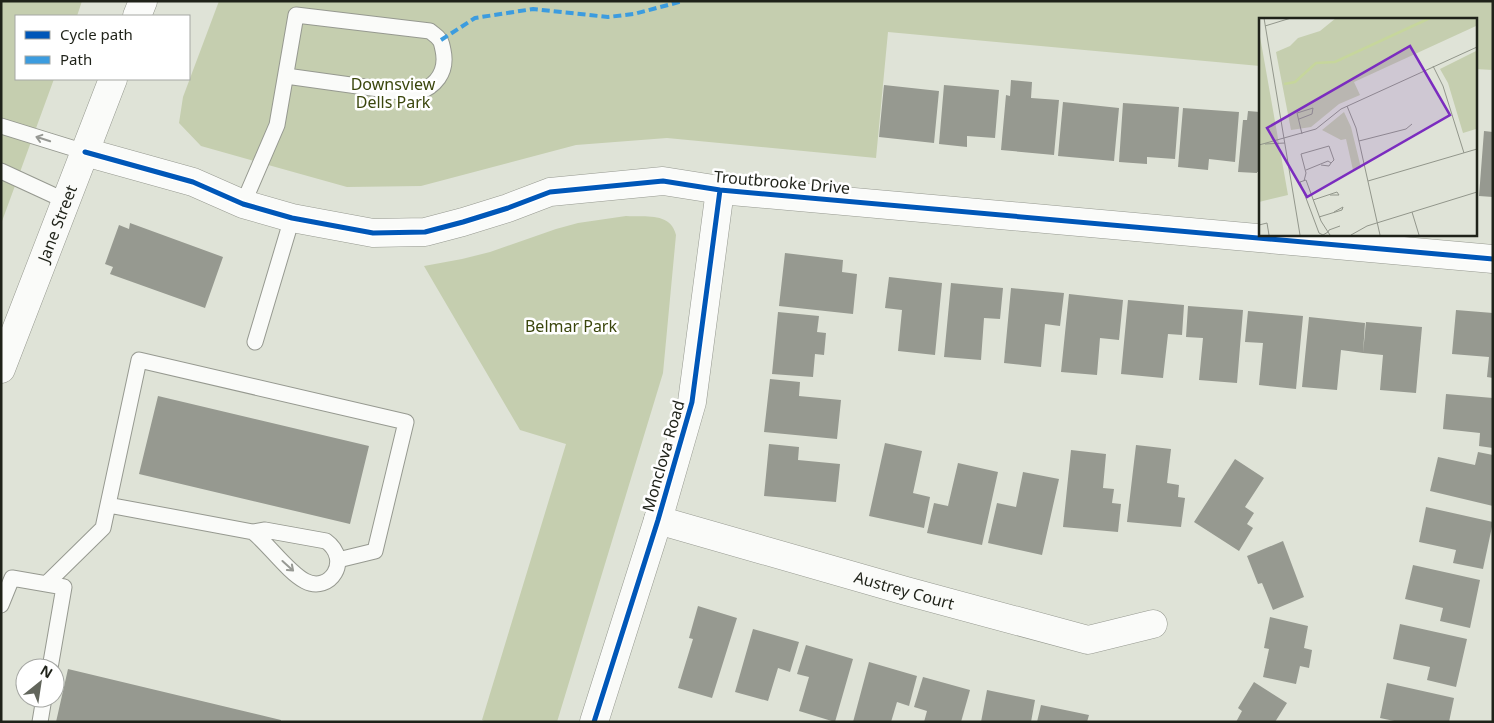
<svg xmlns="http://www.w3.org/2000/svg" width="1494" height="723" viewBox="0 0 1494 723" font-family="'Noto Sans',sans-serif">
  <rect width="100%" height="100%" fill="#dfe3d7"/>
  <!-- green -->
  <path fill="#c5ceaf" d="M1,1H82L77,16H16V79H54L1,224Z
    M219,1H1493V70L1475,69V19H1260V66L888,32L876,158L667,138L576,145L421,186L347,187L201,146L179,123L183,97Z
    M626,216C645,217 671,212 676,235L663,373L557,722H486L482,720L566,444L520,430L424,266L462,259L490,252L556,229L578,223Z"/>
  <!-- building -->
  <path fill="#969990" d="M1011,80L1032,82L1031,98L1059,100L1054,155L1001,150L1006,95L1010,96Z
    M884,85L939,91L934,143L879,137Z
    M944,85L999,90L995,138L967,136V147L939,144Z
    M1063,102L1119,108L1114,161L1058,156Z
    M1123,103L1179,107L1175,159L1147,157V164L1119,162Z
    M1183,108L1239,112L1235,162L1209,159L1208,170L1178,167Z
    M1248,111L1260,112V172H1257V173L1238,172L1243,120H1247Z
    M1484,131L1493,132V197L1479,196Z
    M130,223L223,257L205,308L110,274L113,267L105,264L119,225L129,229Z
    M785,253L843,260L842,272L857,274L853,314L779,306Z
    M889,277L942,283L935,355L898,351L902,310L885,308Z
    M951,283L1003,288L1000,319L984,318L981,360L944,357Z
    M1011,288L1064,293L1060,326L1045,324L1041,367L1004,363Z
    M1069,294L1123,300L1119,340L1100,338L1097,375L1061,372Z
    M1128,300L1184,305L1182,335L1168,334L1163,378L1121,374Z
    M1188,306L1243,310L1237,383L1199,380L1203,338L1186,337Z
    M1456,310L1493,313V378L1487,377L1489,357L1452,354Z
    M1248,311L1303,316L1296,389L1259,385L1263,343L1245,342Z
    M778,312L819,316L817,332L826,333L824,355L815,354L813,377L772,374Z
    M1309,317L1365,323L1363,353L1341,350L1337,390L1302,387Z
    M1366,322L1422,327L1416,393L1380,390L1383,355L1363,353Z
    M770,379L800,382L799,396L841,400L837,439L764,432Z
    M1446,394L1493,398V448L1479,446L1480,433L1443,429Z
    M158,396L369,446L350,524L139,474Z
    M885,443L922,451L913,493L930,497L924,528L869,516Z
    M769,444L799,447L798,460L840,464L836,502L764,496Z
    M1136,445L1171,449L1167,483L1179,485L1178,497L1185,498L1181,527L1127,522Z
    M1071,450L1106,454L1103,488L1114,489L1112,503L1121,504L1118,532L1063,527Z
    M1478,452L1493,455V506L1430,491L1438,457L1475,465Z
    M1235,459L1264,478L1245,507L1254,513L1247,524L1253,528L1239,551L1194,522Z
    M958,463L998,472L982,545L927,533L934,503L948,506Z
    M1023,472L1059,479L1042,555L988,543L997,503L1016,507Z
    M1426,507L1493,522L1483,569L1453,563L1456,550L1419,542Z
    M1283,541L1304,597L1273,610L1262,583L1258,584L1247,556Z
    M1413,565L1480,580L1470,628L1440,621L1443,608L1405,599Z
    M698,606L737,618L712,698L678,688L693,639L689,638Z
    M1270,617L1308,626L1304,648L1312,650L1309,668L1300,666L1296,684L1263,677L1269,649L1264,648Z
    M1400,624L1467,639L1456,687L1427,680L1430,667L1393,659Z
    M753,629L799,642L790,672L778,668L768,701L735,692Z
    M806,645L853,659L835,722L799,711L809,677L797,674Z
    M869,662L917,676L909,706L897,702L891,722H853Z
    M68,669L281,720V722H56Z
    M923,677L970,690L961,722H924L927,711L914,707Z
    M1254,682L1287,703L1275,722H1236L1242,711L1238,708Z
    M1387,683L1454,698L1449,722H1399L1380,718Z
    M987,690L1035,700L1031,722H981Z
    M1041,705L1089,715L1087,722H1037Z"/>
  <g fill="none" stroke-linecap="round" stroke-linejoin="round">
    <defs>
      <path id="service" d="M1,126L85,152
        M1,171L66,201
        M243,204L277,125L296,15L430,31C433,34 437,36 439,39C442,42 442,46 443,50C448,73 435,87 415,94L286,76
        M255,342L292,218
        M108,505L253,532L265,530L326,541C352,560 330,594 305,581C288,572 269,545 253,532
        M46,584L103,528L139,360L406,422L375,551L338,560
        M1,605L12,578L64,587L50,668
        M40,722L44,698"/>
      <g id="minor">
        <path d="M85,152L193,182L243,204L292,218L373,233L425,232L463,222L508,208L550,192L663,181L720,190L1493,259"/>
        <path id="s1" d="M658,520L906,591L1088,640L1153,624"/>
        <path d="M594,722L658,520L692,402L720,190"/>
      </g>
      <g id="secondary">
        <path d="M137,16L143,1"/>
        <path id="s2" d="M1,369L113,79"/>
      </g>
    </defs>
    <!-- service casing -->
    <use href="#service" stroke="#969990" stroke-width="17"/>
    <!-- minor casing -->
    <use href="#minor" stroke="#969990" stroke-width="29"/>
    <!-- secondary casing -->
    <use href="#secondary" stroke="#969990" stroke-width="29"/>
    <!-- service -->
    <use href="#service" stroke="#fafbf9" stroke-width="15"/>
    <!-- minor -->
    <use href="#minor" stroke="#fafbf9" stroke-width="28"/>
    <!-- secondary -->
    <use href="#secondary" stroke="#fafbf9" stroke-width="28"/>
    <!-- quiet -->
    <path stroke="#3c9cdf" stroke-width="4" stroke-dasharray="8 4" stroke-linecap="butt" d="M441,40L475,18L533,9L608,17L634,14L683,1"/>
    <defs>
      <path id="cycleway" d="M85,152L193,182L243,204L292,218L373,233L425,232L463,222L508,208L550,192L663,181L720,190L1493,259
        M594,722L658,520L692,402L720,190"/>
    </defs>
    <!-- cycleway casing -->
    <use href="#cycleway" stroke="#fff" stroke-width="8"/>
    <!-- cycleway -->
    <use href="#cycleway" stroke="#0057b8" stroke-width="5"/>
  </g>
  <!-- one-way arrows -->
  <defs><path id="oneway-shaft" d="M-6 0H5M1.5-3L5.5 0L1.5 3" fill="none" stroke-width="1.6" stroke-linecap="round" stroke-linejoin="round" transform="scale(1.25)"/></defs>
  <g stroke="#979994">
    <use href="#oneway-shaft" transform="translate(43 139) rotate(-162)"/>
    <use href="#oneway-shaft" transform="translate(288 566) rotate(42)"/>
  </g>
  <g text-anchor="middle" stroke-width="5" stroke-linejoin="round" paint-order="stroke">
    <!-- park labels -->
    <g font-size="16" fill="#3a460c" stroke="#fff">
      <text x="393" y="90">Downsview<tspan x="393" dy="18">Dells Park</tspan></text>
      <text x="571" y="332">Belmar Park</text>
    </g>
    <!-- street labels -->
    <g font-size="16" fill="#1f2219" stroke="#fff">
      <text transform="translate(782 182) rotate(5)" y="6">Troutbrooke Drive</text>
      <text dy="6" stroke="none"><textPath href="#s2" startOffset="156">Jane Street</textPath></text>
      <text transform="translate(663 456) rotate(-74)" y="6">Monclova Road</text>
      <text dy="6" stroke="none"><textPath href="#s1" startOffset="256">Austrey Court</textPath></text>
    </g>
  </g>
  <!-- overview -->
  <g transform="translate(1259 18)">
    <rect width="218" height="218" fill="#dfe3d7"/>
    <path d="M77,0H217V8L95,64L101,77L80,86L52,109L32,112L17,34L31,28L39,20L61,13ZM0,13L29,177L0,184ZM217,33V111L204,115L189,65L181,51ZM85,94L92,109L102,150L94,152L87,121L82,122L63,112Z" fill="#c5ceaf"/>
    <path fill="none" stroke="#c6d69c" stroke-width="2.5" d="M25,66L36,64L57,45L76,44L171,0"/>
    <path fill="none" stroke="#92968b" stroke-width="1" d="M5,0L41,217M6,8L32,0M174,48L184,68L205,135M88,88L97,110L121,217M40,101L53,96L54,90L38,95L43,116M100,123L147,111L153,106M6,126L26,125M0,127L57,111L82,91L218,29M47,152L69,143L72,145L70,148L62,147M45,163L47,155L42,136L70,128L75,142L72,145M109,163L218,131M54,182L78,174L80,177H71M153,194L160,217M60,199L83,192L84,189L75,194M0,207L8,205L10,217M71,217L69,214L62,203L47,162L41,164L60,215L64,217L69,214L70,212L81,208M92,217L108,208L218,174"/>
    <path fill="#7b2cbf" fill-opacity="0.15" stroke="#7b2cbf" stroke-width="2.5" d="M151,28L191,97L48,179L8,110Z"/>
    <rect width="218" height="218" fill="none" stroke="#1f2219" stroke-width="2.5"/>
  </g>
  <!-- border -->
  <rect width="1494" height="723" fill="none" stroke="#1f2219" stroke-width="5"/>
  <!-- legend -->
  <rect x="15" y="15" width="175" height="65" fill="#ffffff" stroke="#a5a7a3"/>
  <rect x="25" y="31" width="25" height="8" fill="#0057b8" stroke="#a5a7a3"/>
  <text x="60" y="40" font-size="15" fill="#1f2219">Cycle path</text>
  <rect x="25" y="56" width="25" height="8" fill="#3c9cdf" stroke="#a5a7a3"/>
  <text x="60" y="65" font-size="15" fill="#1f2219">Path</text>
  <!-- north arrow -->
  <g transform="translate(40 683) rotate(30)"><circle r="24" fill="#ffffff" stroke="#a5a7a3"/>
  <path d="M0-4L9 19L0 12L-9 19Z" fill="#62665c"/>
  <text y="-8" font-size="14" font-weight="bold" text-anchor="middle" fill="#1f2219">N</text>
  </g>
</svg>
